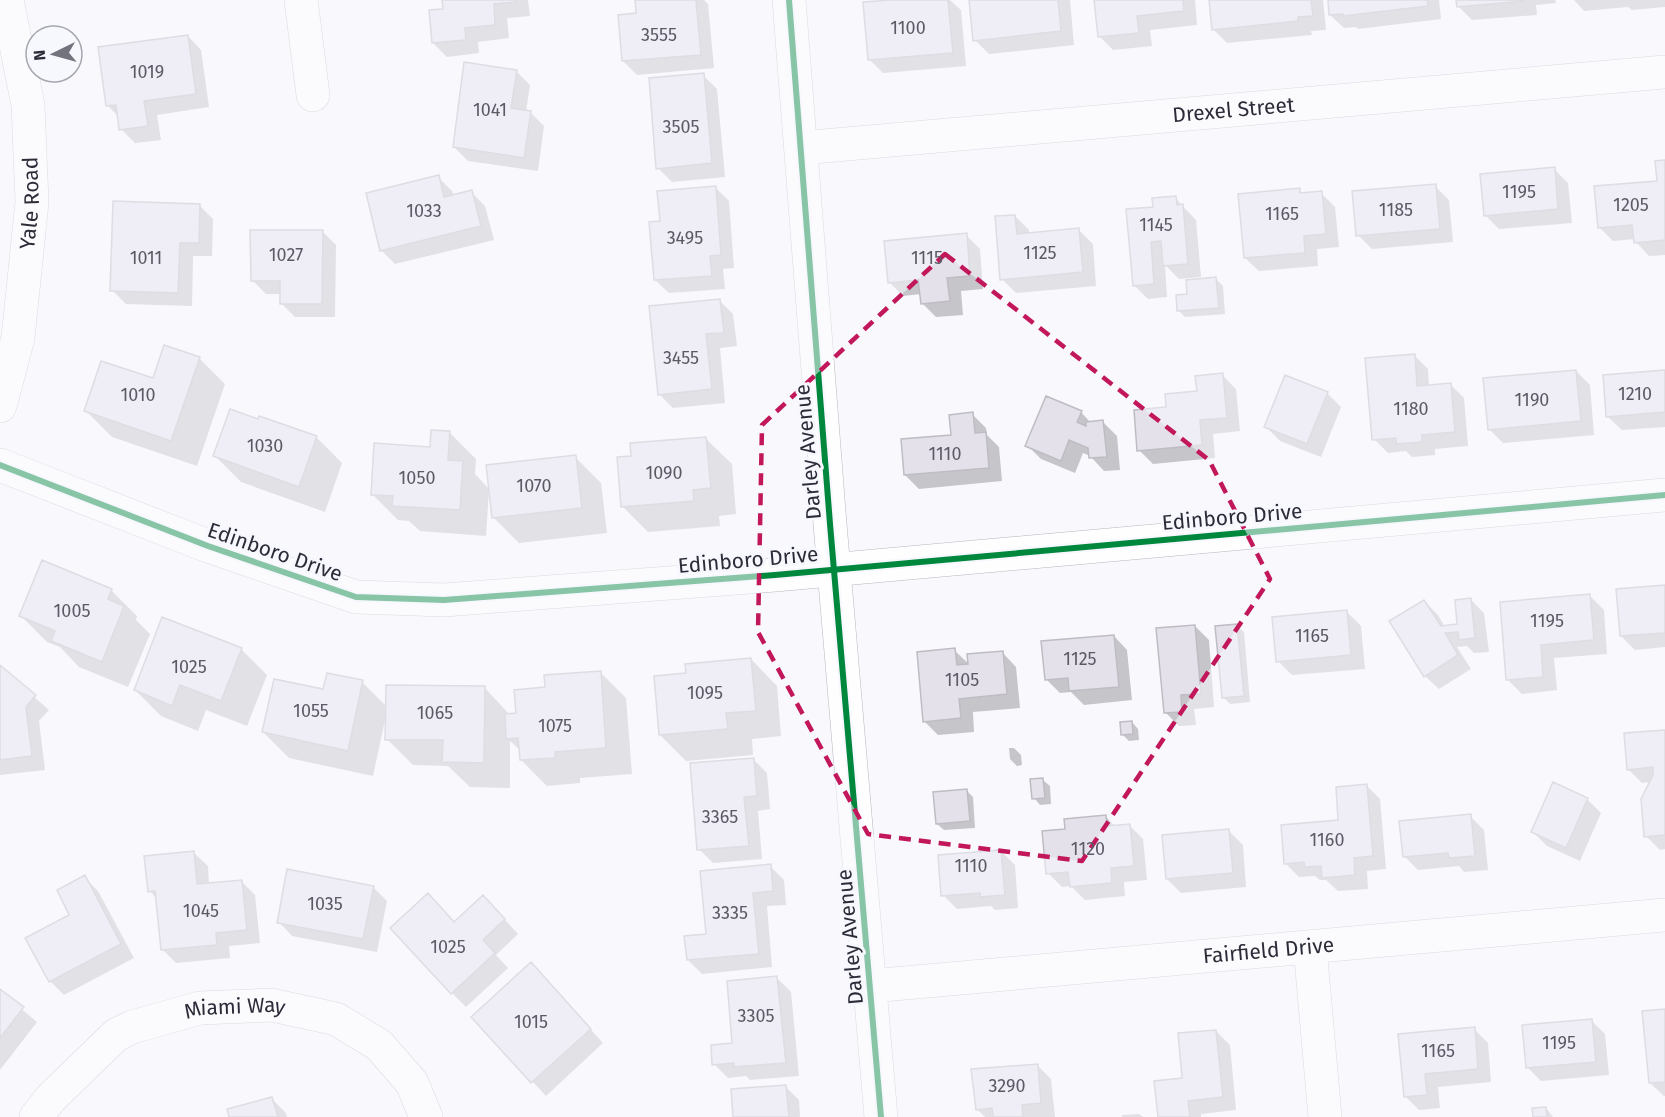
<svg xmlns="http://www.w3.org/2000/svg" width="1665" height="1117" viewBox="0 0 1665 1117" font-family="'Fira Sans',sans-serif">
  <rect width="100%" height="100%" fill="#f8f8fd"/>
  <!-- shadow -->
  <path fill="#0003" d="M444,0H528L530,16L507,18L509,38L478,42L479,53L447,57L433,43L445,10Z
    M636,0H704L708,4L714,68L637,75L623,61L638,15Z
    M908,0H950L961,10L966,66L883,73L870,60Z
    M971,0H1070L1074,45L989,54L975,40Z
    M1096,0H1195L1197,25L1150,30L1152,46L1113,50L1099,36Z
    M1210,0H1323L1326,30L1311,31L1312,35L1227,43L1213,29Z
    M1329,0H1439L1441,19L1358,29L1356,27L1344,28L1330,15Z
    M1458,0H1555L1556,3L1536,5L1537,15L1472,20L1458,6Z
    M1574,0H1665V7L1632,10L1628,7L1584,11Z
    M188,36L201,50L209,107L157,115L161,140L135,143L121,129L119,117L108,106Z
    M516,71L530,85L526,112H530L544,126L538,171L468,161L454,147Z
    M703,75L717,89L725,177L672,182L658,168Z
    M1665,162V255L1649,256L1636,242L1635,239L1613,241L1599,227L1658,182Z
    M1554,169L1568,183L1572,223L1499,229L1485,215Z
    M438,177L452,191L454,196L471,192L485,206L494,240L395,264L381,250Z
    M1435,186L1449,200L1453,242L1372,249L1358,235Z
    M715,187L729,201L734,268L723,269L725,289L669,293L655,280Z
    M1299,190L1304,194L1321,193L1335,207L1339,247L1317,249L1318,266L1259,271L1245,258Z
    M1175,198L1196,220L1201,277L1179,279L1165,265L1167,297L1148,299L1134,285L1154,208Z
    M199,205L213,219L212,256H193L192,306L126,304L112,290Z
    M1015,216L1029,230V234L1079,230L1093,244L1096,286L1016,293L1002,279Z
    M322,231L336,245L335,317H295L281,303V294H266L252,280Z
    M966,235L980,249L983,289L961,291L963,315L936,317L922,303L921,294L903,296L889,282Z
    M1216,279L1223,286L1225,314L1185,317L1179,311L1189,296Z
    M719,300L733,314L737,346L720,348L725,403L673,408L659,394Z
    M1414,355L1428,369L1429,386L1450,384L1464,398L1468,446L1435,449V455L1412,457L1406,451L1388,453L1374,439Z
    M199,358L225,384L197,466L112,437L86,411Z
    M1576,371L1590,385L1594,435L1503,443L1489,429Z
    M1665,371V427L1622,430L1608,417Z
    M1222,375L1236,389L1240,431L1213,434L1215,458L1153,464L1139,450L1168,408L1198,392Z
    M1327,393L1341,407L1321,457L1280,441L1266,427Z
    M1081,412L1091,423L1103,422L1117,436L1120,470L1104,471L1090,456L1083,453L1075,473L1041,459L1027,445Z
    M972,414L986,428L987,435L999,447L1002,481L919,489L905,475L952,436Z
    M450,433L476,459L475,474L490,490H489L486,536L420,531L409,521L398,520L372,494Z
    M316,437L342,463L325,512L241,482L215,456Z
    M705,438L732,464L736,514L719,516L720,526L648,532L622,506Z
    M575,457L601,483L607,533L519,543L493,517Z
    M1665,587V647L1635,650L1621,636Z
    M111,590L137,616L136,620L150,634L128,687L79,667L60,647L47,642L21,616Z
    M1590,596L1604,610L1607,654L1554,658L1557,690L1522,694L1508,680L1501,603Z
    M1470,599L1484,613L1489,652L1474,653L1467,646L1457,647L1471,669L1439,689L1425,676L1424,601L1438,615L1445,627L1458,626Z
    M1347,612L1361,626L1365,669L1292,675L1278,661Z
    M1195,626L1209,640L1214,707L1194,709L1196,725L1179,726L1165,712Z
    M1237,626L1244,632L1250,702L1230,704L1223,697Z
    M1114,636L1127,650L1132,700L1084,705L1071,692L1060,693L1046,679Z
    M241,649L267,675L247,726L206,710L198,731L161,716L135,690Z
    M954,650L969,664L1003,653L1016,667L1020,708L973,712L974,732L938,735L924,721Z
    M751,659L777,686L781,736L752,739L753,755L686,761L660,735L687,675Z
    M0,667L49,710L39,721L45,770L0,775Z
    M600,672L626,698L632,774L580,778V783L547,786L521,760V751L510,741V788L470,787L448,766L413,765L387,739L385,720L373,776L289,758L263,732L324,691L362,682L387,707L484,687L510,715L518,714L547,689Z
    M1132,722L1138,729L1139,740L1129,741L1122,734Z
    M1665,731V849L1660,850L1646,836L1651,782L1642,783L1628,769Z
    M1009,748H1014L1021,755L1022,765L1017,766L1010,759Z
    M753,759L767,773L770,809L758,811L762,859L713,863L699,849Z
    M1043,780L1050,786L1051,804L1040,805L1034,798Z
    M1366,785L1380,799L1386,869L1367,871L1368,889L1338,891L1326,880H1320L1315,876L1299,877L1285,863L1340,821Z
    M966,790L973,797L975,828L944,830L937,824Z
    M1587,799L1601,813L1580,861L1547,846L1533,832Z
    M1470,816L1484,830L1488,870L1464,872L1459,866L1418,870L1404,856Z
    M1106,817L1115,826L1129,825L1143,839L1147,880L1124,882L1125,896L1085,900L1071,886L1062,887L1048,873L1066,831Z
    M1229,831L1243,845L1246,887L1181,893L1167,879Z
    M1001,851L1015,865L1018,908L995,910L991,906L957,909L943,895Z
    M194,853L208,866L209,885L241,881L255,895L260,943L229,946L230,958L176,963L162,949L157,899L150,891Z
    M770,866L784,880L786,905L767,906L772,967L702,974L688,960Z
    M84,877L98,891L134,958L64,995L50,981L27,939L71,915Z
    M373,887L387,901L377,952L292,936L279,922Z
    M496,910L518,934L496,955L508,968L466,1007L452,993L455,923Z
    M544,978L603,1043L546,1096L473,1017Z
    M777,978L791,992L799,1076L750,1080L746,1076L728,1078L714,1064L734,1044Z
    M0,991L37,1022L0,1070Z
    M1665,1010V1096H1664L1650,1083Z
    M1591,1020L1605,1034L1609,1075L1541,1081L1527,1067Z
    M1474,1029L1488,1043L1491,1082L1438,1087L1440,1108L1419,1110L1405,1096L1400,1035Z
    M1216,1031L1230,1045L1236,1110L1201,1114V1117H1159Z
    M1037,1065L1051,1079L1055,1117H985L977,1109Z
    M785,1086L799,1100L800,1117H735Z
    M272,1099L286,1113L287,1117H230Z
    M1546,1108L1553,1117H1534Z
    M1139,1114L1143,1117H1122V1115Z"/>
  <!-- building -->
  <path fill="#e4e1ea" stroke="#bfbcc4" stroke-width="1.5" d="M442,0H516V2L494,4L495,25L465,28L466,40L432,43L429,10L443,9Z
    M635,0H696L701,55L622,61L618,15L636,13Z
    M891,0H948L953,53L868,60L863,2Z
    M969,0H1058L1061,31L973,41Z
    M1094,0H1183L1184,11L1137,16L1139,33L1098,37Z
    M1209,0H1311L1313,16L1298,17V21L1212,30Z
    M1328,0H1427L1428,6L1343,16V14L1329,15Z
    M1456,0H1524V1L1457,7Z
    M188,35L196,94L144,101L148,126L119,130L116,105L106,106L98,47Z
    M464,62L517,70L511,108L531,111L524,158L453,147Z
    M704,73L712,163L656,169L649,78Z
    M1665,160V240L1634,243L1632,225L1598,228L1594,186L1657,181L1655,161Z
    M1555,167L1558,209L1484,216L1480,174Z
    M439,175L444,197L472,190L481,226L380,251L366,193Z
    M1436,184L1440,229L1356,236L1352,191Z
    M716,186L721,255L710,256L712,276L654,280L649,222L660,221L657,191Z
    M1300,188V193L1322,191L1326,234L1304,236L1305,253L1244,258L1238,194Z
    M1176,196L1177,205L1183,204L1188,264L1163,266L1161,241L1151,242L1154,284L1133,286L1126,209L1153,207L1152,198Z
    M113,201L200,204L199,243H180L178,293L110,291Z
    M1015,215L1017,234L1079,228L1083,272L1000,280L995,216Z
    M250,230H323L322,304H280V281H251Z
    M967,233L970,276L947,278L950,301L921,304L918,280L888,283L884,241Z
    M1216,277L1219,308L1177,311L1176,295L1187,294L1186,280Z
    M720,299L724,333L706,334L712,389L658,395L649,306Z
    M164,345L200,357L171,441L84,411L101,361L153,378Z
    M1415,354L1417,386L1451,383L1455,432L1422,435V442L1396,444V438L1372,440L1365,358Z
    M1576,370L1581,421L1488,430L1483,378Z
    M1665,370V412L1606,417L1603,375Z
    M1223,373L1227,418L1200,420L1202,445L1137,451L1134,410L1166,407L1165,394L1197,391L1195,376Z
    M1285,375L1328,392L1307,444L1264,427Z
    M1046,396L1082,411L1077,422L1086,426V422L1103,420L1107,457L1089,458L1088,448L1069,440L1061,461L1025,446Z
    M230,409L258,419L259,416L317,436L299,487L213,456Z
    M973,412L975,433L986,432L989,468L904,475L901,439L951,435L949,415Z
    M431,430L450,431L448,460L463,461L460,510L392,506L393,496L371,495L374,443L430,447Z
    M706,437L711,488L693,490L694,501L621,507L617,457L631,456L630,443Z
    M576,455L582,508L492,518L486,465Z
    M42,560L112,589L108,599L124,606L102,662L51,641L55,631L19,616Z
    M1665,585V633L1620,636L1616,589Z
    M1590,594L1594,640L1541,645L1543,677L1506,680L1500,602Z
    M1471,598L1475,638L1459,640L1458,632L1445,633L1458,655L1424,677L1389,621L1424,600L1441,626L1457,624L1455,600Z
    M1347,610L1351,655L1276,662L1272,617Z
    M162,617L242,648L221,701L180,685L172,706L134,690Z
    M1237,624L1244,696L1222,698L1215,626Z
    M1195,625L1201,694L1181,695L1182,712L1164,713L1156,628Z
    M1114,635L1119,687L1069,691L1068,678L1045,680L1041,641Z
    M955,648L957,665L968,664L967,654L1003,651L1007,694L959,699L961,718L923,722L917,652Z
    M751,658L756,711L726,713L728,729L659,735L654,676L686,673L685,664Z
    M0,665L36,695L26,707L32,756L0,760Z
    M601,671L606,748L555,752V758L520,760L518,738L506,739L505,714L516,713L514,690L545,687L544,675Z
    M327,673L363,680L348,751L262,732L274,679L323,689Z
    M386,685L485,686L484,763L442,762L443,740H385Z
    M1132,721L1133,734L1121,735L1120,722Z
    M1665,730V835L1644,837L1641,799L1653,775V767L1627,770L1624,733Z
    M754,758L757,796L744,797L749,846L697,850L690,763Z
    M1043,778L1045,798L1032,799L1030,779Z
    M1553,782L1588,798L1566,848L1531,832Z
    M1367,784L1373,856L1354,858L1355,875L1322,878L1321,866L1305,867L1304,862L1284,864L1281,825L1338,820L1336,787Z
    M967,789L970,821L936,824L933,792Z
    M1471,814L1475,856L1449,858L1448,853L1403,857L1399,821Z
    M1106,815L1107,826L1130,824L1134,866L1111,868L1112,883L1070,887L1068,872L1046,874L1042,831L1065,829L1064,819Z
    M1229,829L1233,873L1166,879L1162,835Z
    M1001,850L1005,895L980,897V893L941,896L938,855Z
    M194,851L197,884L242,880L247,930L216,933L217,945L161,950L155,891L148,892L144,856Z
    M771,864L773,891L753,893L759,954L687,960L684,936L706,934L700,871Z
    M287,869L374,886L363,939L277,923Z
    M85,875L121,944L49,982L25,938L69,915L57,890Z
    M428,893L454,922L483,895L505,919L483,940L495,953L451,994L390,928Z
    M531,962L591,1029L531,1083L471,1017Z
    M777,976L786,1063L734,1067V1063L712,1065L711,1045L732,1043L727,981Z
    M0,989L24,1007L0,1038Z
    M1665,1009V1082L1649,1083L1642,1011Z
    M1592,1019L1596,1062L1526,1068L1522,1025Z
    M1475,1027L1478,1069L1425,1074L1427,1095L1404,1097L1398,1034Z
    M1216,1030L1223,1097L1188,1101L1190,1117H1158L1154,1081L1182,1078L1178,1033Z
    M1038,1064L1041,1103L1022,1105L1023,1117H993L992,1108L976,1110L971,1069Z
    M786,1085L789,1117H733L731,1089Z
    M272,1097L278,1117H229L227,1109Z
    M1546,1107L1547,1117H1533L1532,1108Z"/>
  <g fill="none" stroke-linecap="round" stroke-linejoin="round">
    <defs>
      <g id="street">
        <path d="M301,0L313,95"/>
        <path d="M789,0L830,524L881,1117"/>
        <path id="s1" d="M801,148L1665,72"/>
        <path id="s2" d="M0,406L18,338L32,202L28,105L7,0"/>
        <path d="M0,465L208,546L356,597L444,600L775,575L1665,495"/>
        <path d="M1310,947L1325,1117"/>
        <path id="s3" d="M871,986L1665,915"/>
        <path id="s4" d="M36,1117L51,1098L116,1035L132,1027L200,1008L272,1005L336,1019L379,1045L412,1083L426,1117"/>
      </g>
    </defs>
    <!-- street casing -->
    <use href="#street" stroke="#b7b7bf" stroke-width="34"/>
    <!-- street -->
    <use href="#street" stroke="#fefeff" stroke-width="33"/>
    <defs>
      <path id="cycleway" d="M789,0L830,524L881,1117
        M0,465L208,546L356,597L444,600L775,575L1665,495"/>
    </defs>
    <!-- cycleway casing -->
    <use href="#cycleway" stroke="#f7f7fe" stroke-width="10"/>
    <!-- cycleway -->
    <use href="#cycleway" stroke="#00873e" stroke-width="6"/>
  </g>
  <!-- marked area -->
  <path d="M0 0H1665V1117H0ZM945,254L1209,460L1270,579L1082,861L868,834L758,632L762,425Z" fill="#f8f8fd" fill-opacity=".55" fill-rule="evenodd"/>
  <path fill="none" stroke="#c2185b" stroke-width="4.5" stroke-dasharray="12 8" stroke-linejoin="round" d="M945,254L1209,460L1270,579L1082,861L868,834L758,632L762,425Z"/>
  <g text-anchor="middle" stroke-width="6" stroke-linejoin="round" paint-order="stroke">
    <!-- number labels -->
    <g font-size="18" fill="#5a5965">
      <text x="908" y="34">1100</text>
      <text x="659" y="41">3555</text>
      <text x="147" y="78">1019</text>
      <text x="490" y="116">1041</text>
      <text x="681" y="133">3505</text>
      <text x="1519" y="198">1195</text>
      <text x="1631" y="211">1205</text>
      <text x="1396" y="216">1185</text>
      <text x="424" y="217">1033</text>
      <text x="1282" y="220">1165</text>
      <text x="1156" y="231">1145</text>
      <text x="685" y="244">3495</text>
      <text x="1040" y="259">1125</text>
      <text x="286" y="261">1027</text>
      <text x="146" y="264">1011</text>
      <text x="927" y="264">1115</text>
      <text x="681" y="364">3455</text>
      <text x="1635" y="400">1210</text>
      <text x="138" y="401">1010</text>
      <text x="1532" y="406">1190</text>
      <text x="1411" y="415">1180</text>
      <text x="265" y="452">1030</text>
      <text x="945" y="460">1110</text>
      <text x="664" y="479">1090</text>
      <text x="417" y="484">1050</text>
      <text x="534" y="492">1070</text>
      <text x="72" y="617">1005</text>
      <text x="1547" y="627">1195</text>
      <text x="1312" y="642">1165</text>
      <text x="1080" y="665">1125</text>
      <text x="189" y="673">1025</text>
      <text x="962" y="686">1105</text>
      <text x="705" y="699">1095</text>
      <text x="311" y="717">1055</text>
      <text x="435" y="719">1065</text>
      <text x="555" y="732">1075</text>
      <text x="720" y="823">3365</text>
      <text x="1327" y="846">1160</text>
      <text x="1088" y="855">1120</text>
      <text x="971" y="872">1110</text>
      <text x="325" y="910">1035</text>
      <text x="201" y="917">1045</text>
      <text x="730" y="919">3335</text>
      <text x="448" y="953">1025</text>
      <text x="756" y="1022">3305</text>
      <text x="531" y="1028">1015</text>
      <text x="1559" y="1049">1195</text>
      <text x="1438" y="1057">1165</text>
      <text x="1007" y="1092">3290</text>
    </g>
    <!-- street labels -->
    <g font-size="21" fill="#2c2c39" stroke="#f7f7fe">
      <text dy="7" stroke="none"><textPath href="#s1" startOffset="434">Drexel Street</textPath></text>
      <text dy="7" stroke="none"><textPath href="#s2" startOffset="206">Yale Road</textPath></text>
      <text transform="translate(808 452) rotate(-95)" y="7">Darley Avenue</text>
      <text transform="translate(1232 517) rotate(-5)" y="7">Edinboro Drive</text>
      <text transform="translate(275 552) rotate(19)" y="7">Edinboro Drive</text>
      <text transform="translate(748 560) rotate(-5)" y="7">Edinboro Drive</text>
      <text transform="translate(850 937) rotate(-95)" y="7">Darley Avenue</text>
      <text dy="7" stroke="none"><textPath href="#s3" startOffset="399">Fairfield Drive</textPath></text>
      <text dy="7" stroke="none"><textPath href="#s4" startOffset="238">Miami Way</textPath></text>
    </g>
  </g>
  <!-- north arrow -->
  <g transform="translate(54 54) rotate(265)"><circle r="28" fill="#f7f7fe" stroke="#a6a6af" stroke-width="1.5"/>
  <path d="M0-4.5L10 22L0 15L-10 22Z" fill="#73737e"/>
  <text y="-9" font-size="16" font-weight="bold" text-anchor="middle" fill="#2c2c39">N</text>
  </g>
</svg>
